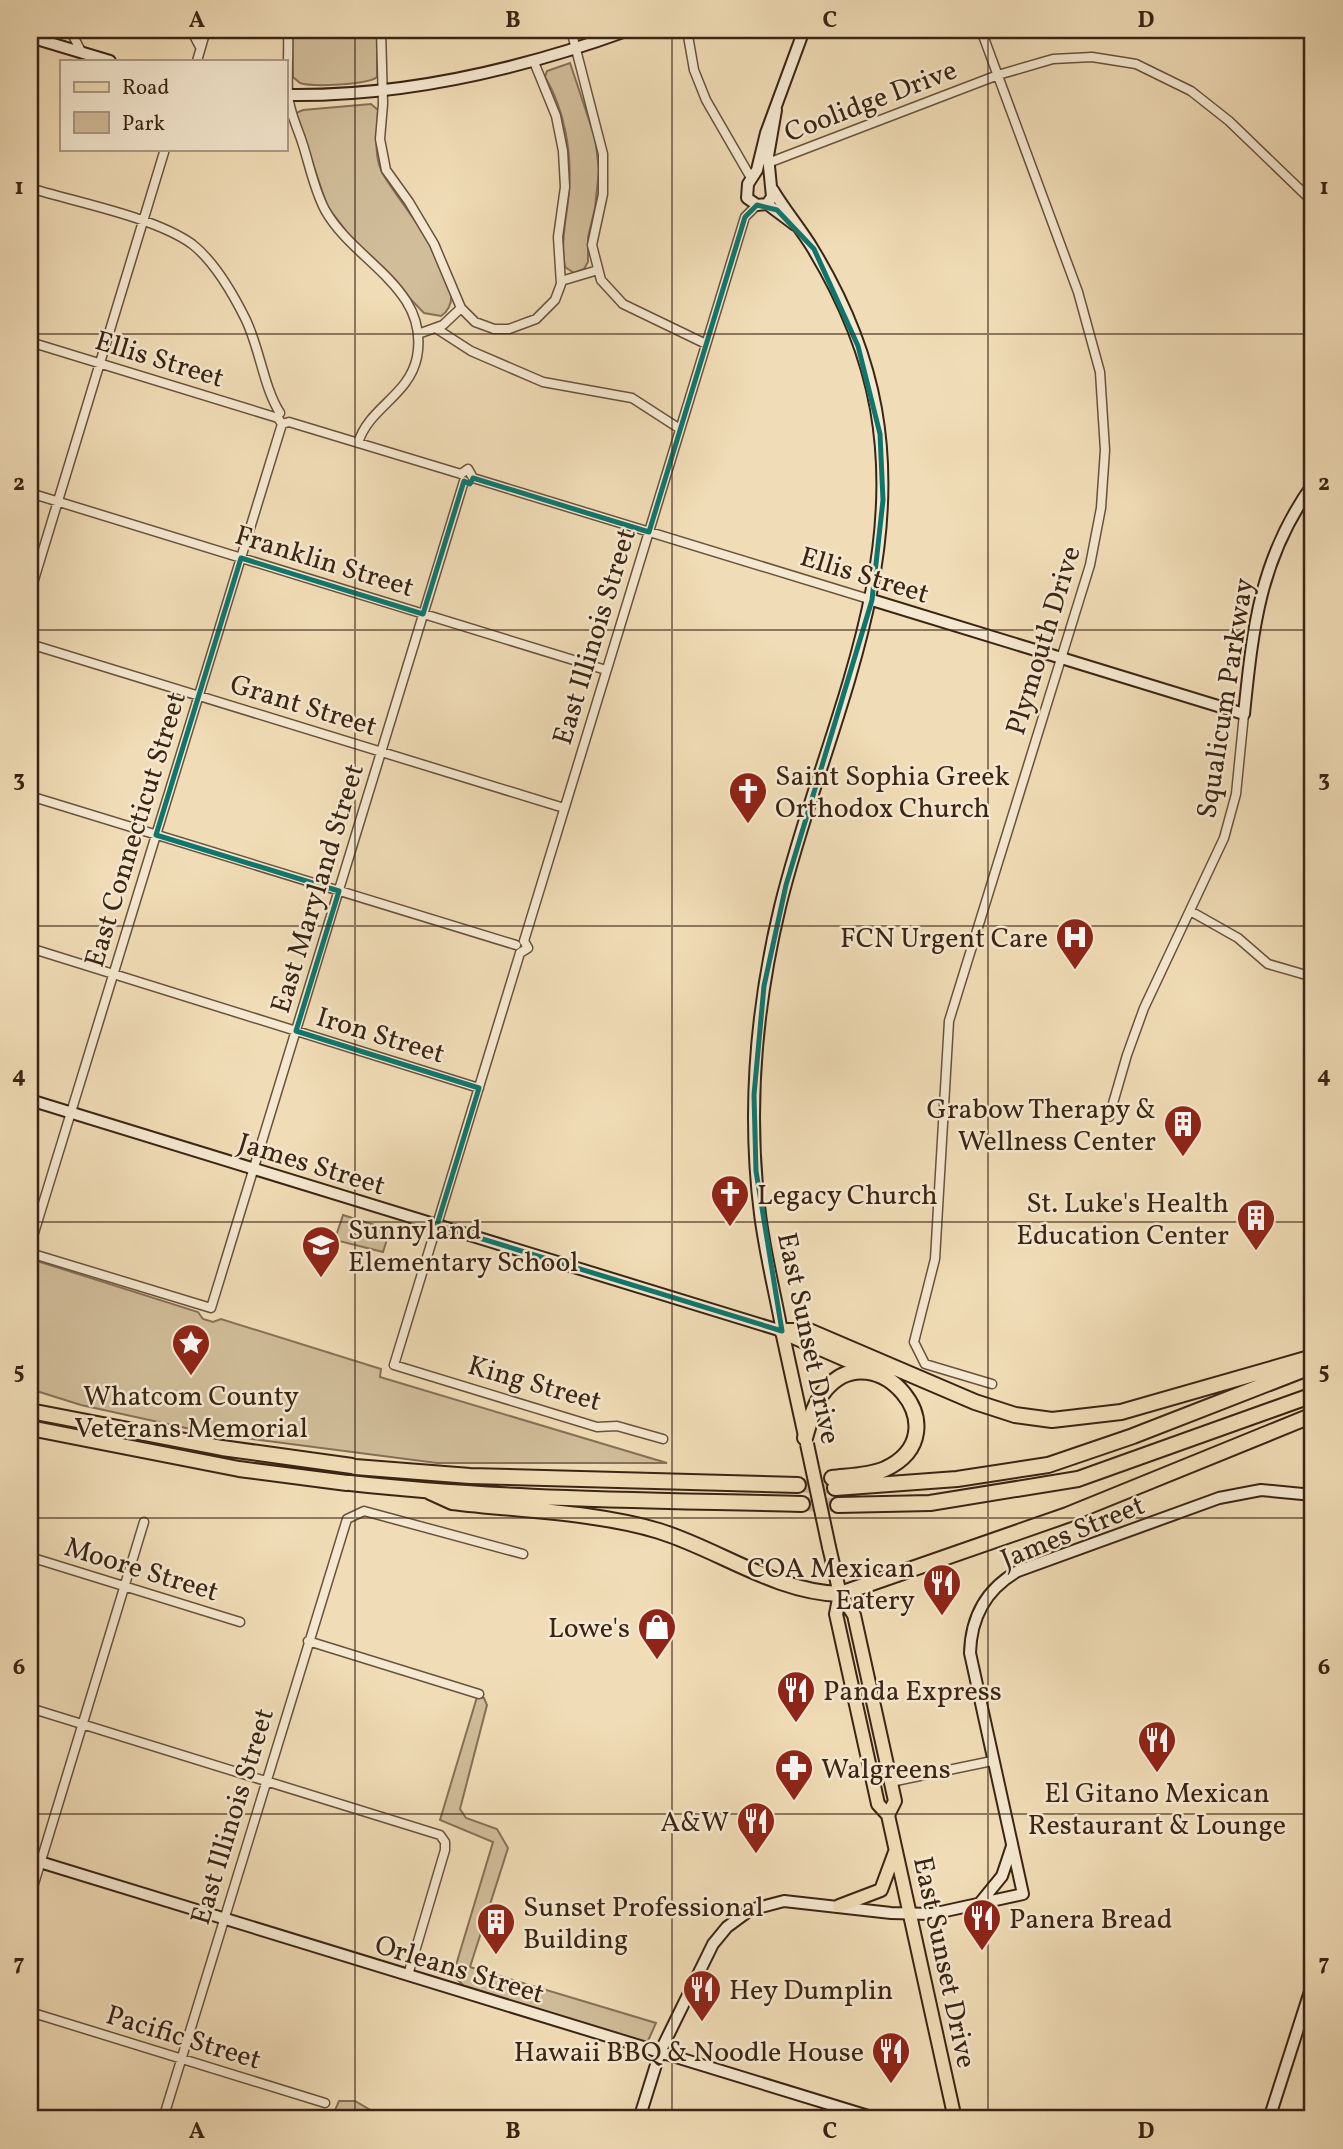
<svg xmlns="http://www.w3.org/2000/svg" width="1343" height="2149" viewBox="0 0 1343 2149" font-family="Vollkorn,serif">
  <rect width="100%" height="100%" fill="#f0dcb6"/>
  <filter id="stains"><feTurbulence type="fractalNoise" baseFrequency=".00286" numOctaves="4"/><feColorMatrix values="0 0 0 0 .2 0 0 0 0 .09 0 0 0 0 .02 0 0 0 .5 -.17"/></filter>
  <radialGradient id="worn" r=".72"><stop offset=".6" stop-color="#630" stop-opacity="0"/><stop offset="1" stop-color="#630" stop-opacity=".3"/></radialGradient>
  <!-- green -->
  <path fill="#d1bd9a" stroke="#867057" stroke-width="2" d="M292,30H377V77C368,85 312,87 300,83L293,77Z
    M570,63L595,138L599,170L595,208L588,237V262L584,269L574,273L565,267C560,241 567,217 569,192C572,154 565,110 545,77L547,71Z
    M371,104L378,110C378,130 373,151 381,170C392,196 481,291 441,316L424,313L350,236L327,206L296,113L303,110Z
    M343,1215L390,1230L383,1252L339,1241L336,1236Z
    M37,1261L198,1312L203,1319L213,1322L221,1319L381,1369L380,1377L667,1463H437L213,1434L81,1405L30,1389V1285Z
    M477,1697L484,1698L487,1705L460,1809L466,1818L497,1829L508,1848L470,1967L656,2023L647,2043L464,1986L453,1975L493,1842L440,1820Z
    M339,2101H355L374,2112L415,2118L342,2119L335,2110Z"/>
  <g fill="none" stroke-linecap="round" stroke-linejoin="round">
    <!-- highway-tunnel -->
    <path stroke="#ccb796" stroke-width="14" stroke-dasharray="14 7" stroke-linecap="butt" d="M798,1485L835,1488
      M802,1504L838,1505"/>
    <defs>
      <path id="street" d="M70,30L82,53
        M191,30L200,47
        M288,30C289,51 287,73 288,94C289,112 298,128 303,145C310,167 314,189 325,210C354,262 430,288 417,357C409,396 369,407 358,443
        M381,30L383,104L380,139L386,170L409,202L434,244L461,308L475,322L494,329H509L536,319L555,300L561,284L558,237L565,187L563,151L556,116L534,62
        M571,30L603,154V194L592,245L601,280L623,304L706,344
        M687,30L694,70L706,100L751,178
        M981,30L1078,292L1100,372L1105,450L1101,508L1090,565L949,1021L935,1259L914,1342L925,1364L992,1384
        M197,61L206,30
        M768,163L998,75L1053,59L1092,57L1136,64L1191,91L1229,121L1313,202
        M30,188C75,202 155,217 192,244C215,262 232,292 245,318C260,348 263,386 280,413
        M561,281L598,270
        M437,329L471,351L543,382L632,398L680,429
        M418,334L443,325L461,308
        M30,342L278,418L282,424L289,422L461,474
        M461,474L468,469L473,478
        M473,478L872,600
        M30,493L606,670
        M30,593L165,149
        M30,644L564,808
        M30,796L516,945
        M1192,912L1238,938L1268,964L1313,977
        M524,941L745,217L757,205
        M30,948L479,1088
        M520,953L394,1365L597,1427L617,1426L663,1439
        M520,953L528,948L524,941
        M1109,1117L1127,1055L1144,1008L1224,838L1236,794L1244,714
        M30,1246L282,424
        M30,1253L211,1308L464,481
        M30,1557L240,1622
        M308,1641L479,1694
        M30,1708L440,1835L445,1842V1850L408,1975
        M891,1782L992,1761
        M30,1897L144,1522
        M30,2012L325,2103
        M163,2119L347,1519L364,1511L523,1554"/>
      <path id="secondary" d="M30,37L110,61
        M285,95C403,97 519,70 629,30
        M776,110L768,156L772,197L767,204L757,205L747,198L748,184L757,170L766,133L804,30
        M767,204L795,225
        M872,600L1244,714C1253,626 1260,558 1313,484
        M30,1100L782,1331C775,1293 765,1254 760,1214C747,1111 756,1007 780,907C820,742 907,582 876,409C866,353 842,297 813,249C801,229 784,209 773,190
        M30,1859L878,2119
        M980,1903L1002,1876L1012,1846
        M639,2119L660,2052L713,1944L727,1927L750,1910L784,1901L891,1913L932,1914L1023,1894L970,1653C971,1617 986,1589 1018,1571L1219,1498L1261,1490L1313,1495
        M1269,2119L1313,1982"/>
      <path id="primary" d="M782,1331L805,1436
        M829,1547L840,1594L836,1614L878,1804L888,1815L955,2119
        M840,1594L854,1615L895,1801L888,1815
        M839,1906L881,1890L895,1852"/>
      <path id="highway" d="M782,1331H809L975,1402L1015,1415L1052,1420L1121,1412L1313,1357
        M784,1332L871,1370
        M30,1411L222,1448L352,1466
        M30,1428L239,1469L347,1483
        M805,1438C810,1421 814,1403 826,1389C875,1331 964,1432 885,1469C869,1476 849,1476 832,1478
        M355,1467L470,1476L798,1485
        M350,1483C500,1500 651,1500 802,1504
        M835,1488L957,1479L1048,1465L1133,1436L1313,1366
        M430,1492L452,1502C517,1510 598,1512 659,1531C720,1550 775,1592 840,1594L1067,1515L1313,1415
        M838,1505L930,1503L1078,1479L1313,1395"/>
    </defs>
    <!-- street casing -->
    <use href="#street" stroke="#68523c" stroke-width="11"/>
    <!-- secondary casing -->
    <use href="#secondary" stroke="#3b2414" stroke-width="14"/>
    <!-- primary casing -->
    <use href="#primary" stroke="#3b2414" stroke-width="16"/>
    <!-- highway casing -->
    <use href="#highway" stroke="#3b2414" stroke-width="18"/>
    <!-- street -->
    <use href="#street" stroke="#f5e8d0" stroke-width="8"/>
    <!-- secondary -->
    <use href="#secondary" stroke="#f5e8d0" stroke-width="10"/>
    <!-- primary -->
    <use href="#primary" stroke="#f0dcb6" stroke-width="12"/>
    <!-- highway -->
    <use href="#highway" stroke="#f0dcb6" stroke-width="14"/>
    <defs>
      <path id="primary-bridge" d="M807,1444L829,1547"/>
    </defs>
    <!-- primary-bridge casing -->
    <use href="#primary-bridge" stroke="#3b2414" stroke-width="16" stroke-linecap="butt"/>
    <!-- primary-bridge -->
    <use href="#primary-bridge" stroke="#f0dcb6" stroke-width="12"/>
  </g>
  <!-- marked area -->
  <path fill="none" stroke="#0f766e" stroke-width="5" stroke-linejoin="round" d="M757,205L777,210L814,249L858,346L880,434L883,500L872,600L786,885L764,986L754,1095L756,1171L782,1331L437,1225L479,1088L296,1031L339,891L156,835L241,558L423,614L464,481L470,484L473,478L649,532L745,217Z"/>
  <!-- grid -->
  <path fill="none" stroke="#3b2414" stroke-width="2" stroke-opacity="0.55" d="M355,30V2119M672,30V2119M988,30V2119M30,334H1313M30,630H1313M30,926H1313M30,1222H1313M30,1518H1313M30,1814H1313"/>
  <!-- icons -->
  <defs>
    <symbol id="church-pin" viewBox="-11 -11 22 30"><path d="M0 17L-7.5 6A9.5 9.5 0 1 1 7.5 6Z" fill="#8f2418" stroke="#f5e8d0"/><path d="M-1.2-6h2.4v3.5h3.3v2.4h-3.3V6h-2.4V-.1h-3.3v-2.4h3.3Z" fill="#fff"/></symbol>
    <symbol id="hospital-pin" viewBox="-11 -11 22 30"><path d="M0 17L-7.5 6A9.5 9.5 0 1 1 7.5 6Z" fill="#8f2418" stroke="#f5e8d0"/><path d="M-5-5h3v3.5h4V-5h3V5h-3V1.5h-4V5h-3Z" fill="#fff"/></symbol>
    <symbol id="building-pin" viewBox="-11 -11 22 30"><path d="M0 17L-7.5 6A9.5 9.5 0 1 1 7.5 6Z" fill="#8f2418" stroke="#f5e8d0"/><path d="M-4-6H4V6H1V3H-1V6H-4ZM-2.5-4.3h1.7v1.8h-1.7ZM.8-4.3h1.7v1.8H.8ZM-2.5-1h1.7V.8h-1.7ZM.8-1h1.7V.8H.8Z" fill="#fff"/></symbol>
    <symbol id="school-pin" viewBox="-11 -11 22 30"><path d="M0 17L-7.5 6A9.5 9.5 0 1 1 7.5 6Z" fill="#8f2418" stroke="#f5e8d0"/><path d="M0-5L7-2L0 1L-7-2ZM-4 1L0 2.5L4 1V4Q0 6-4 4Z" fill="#fff"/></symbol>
    <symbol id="sight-pin" viewBox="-11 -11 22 30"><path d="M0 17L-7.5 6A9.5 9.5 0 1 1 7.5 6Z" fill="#8f2418" stroke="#f5e8d0"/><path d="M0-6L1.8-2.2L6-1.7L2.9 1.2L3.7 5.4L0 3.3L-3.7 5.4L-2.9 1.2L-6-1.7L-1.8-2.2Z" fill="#fff"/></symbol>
    <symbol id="restaurant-pin" viewBox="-11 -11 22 30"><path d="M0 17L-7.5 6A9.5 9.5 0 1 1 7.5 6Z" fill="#8f2418" stroke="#f5e8d0"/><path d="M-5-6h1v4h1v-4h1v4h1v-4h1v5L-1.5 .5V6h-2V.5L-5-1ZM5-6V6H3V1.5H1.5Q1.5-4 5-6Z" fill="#fff"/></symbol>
    <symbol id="shop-pin" viewBox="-11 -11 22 30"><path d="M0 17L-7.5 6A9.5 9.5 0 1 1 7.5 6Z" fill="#8f2418" stroke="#f5e8d0"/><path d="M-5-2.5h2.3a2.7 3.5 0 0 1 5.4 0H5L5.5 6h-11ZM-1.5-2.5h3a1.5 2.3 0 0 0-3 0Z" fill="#fff"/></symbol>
    <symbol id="pharmacy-pin" viewBox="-11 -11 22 30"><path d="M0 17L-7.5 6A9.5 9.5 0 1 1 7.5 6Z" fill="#8f2418" stroke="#f5e8d0"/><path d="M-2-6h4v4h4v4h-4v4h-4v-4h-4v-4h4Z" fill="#fff"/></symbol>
  </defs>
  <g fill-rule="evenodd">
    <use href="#church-pin" x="726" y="769" width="44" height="60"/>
    <use href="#hospital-pin" x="1053" y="915" width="44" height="60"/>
    <use href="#building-pin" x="1161" y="1102" width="44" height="60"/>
    <use href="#church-pin" x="708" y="1172" width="44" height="60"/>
    <use href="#building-pin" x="1234" y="1196" width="44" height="60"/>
    <use href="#school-pin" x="299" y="1223" width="44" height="60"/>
    <use href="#sight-pin" x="169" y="1321" width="44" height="60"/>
    <use href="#restaurant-pin" x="920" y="1561" width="44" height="60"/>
    <use href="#shop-pin" x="635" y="1605" width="44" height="60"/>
    <use href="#restaurant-pin" x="774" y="1668" width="44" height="60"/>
    <use href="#restaurant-pin" x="1135" y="1718" width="44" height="60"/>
    <use href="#pharmacy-pin" x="772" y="1746" width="44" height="60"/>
    <use href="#restaurant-pin" x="734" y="1799" width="44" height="60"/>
    <use href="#restaurant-pin" x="960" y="1896" width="44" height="60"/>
    <use href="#building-pin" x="474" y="1900" width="44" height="60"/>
    <use href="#restaurant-pin" x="680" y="1967" width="44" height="60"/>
    <use href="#restaurant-pin" x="869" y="2029" width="44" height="60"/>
  </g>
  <g text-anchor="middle" stroke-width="5" stroke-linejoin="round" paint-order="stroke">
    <!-- street labels -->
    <g font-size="28" fill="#3b2414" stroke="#f5e8d0">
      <text transform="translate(870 100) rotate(-21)" y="10">Coolidge Drive</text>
      <text transform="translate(160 358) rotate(17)" y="10">Ellis Street</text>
      <text transform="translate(325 560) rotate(17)" y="10">Franklin Street</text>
      <text transform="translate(865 574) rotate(17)" y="10">Ellis Street</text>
      <text transform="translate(593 636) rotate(-73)" y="10">East Illinois Street</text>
      <text transform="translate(1042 640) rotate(-73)" y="10">Plymouth Drive</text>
      <text transform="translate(1224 698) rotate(-81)" y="10">Squalicum Parkway</text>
      <text transform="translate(304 704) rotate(17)" y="10">Grant Street</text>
      <text transform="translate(134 829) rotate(-73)" y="10">East Connecticut Street</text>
      <text transform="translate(316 888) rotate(-73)" y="10">East Maryland Street</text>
      <text transform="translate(381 1034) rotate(17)" y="10">Iron Street</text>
      <text transform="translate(312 1163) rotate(17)" y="10">James Street</text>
      <text transform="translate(810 1338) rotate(78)" y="10">East Sunset Drive</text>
      <text transform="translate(535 1382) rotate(16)" y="10">King Street</text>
      <text transform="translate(1072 1531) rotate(-22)" y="10">James Street</text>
      <text transform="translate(142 1568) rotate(17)" y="10">Moore Street</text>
      <text transform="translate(231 1816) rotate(-73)" y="10">East Illinois Street</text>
      <text transform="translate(946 1962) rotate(78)" y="10">East Sunset Drive</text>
      <text transform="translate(460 1968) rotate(17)" y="10">Orleans Street</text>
      <text transform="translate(184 2036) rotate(17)" y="10">Pacific Street</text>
    </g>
    <!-- poi labels -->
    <g font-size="28" fill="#3b2414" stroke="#f5e8d0" text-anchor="start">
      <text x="775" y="785">Saint Sophia Greek<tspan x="775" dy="32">Orthodox Church</tspan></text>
      <text x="1048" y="947" text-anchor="end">FCN Urgent Care</text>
      <text x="1156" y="1118" text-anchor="end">Grabow Therapy &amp;<tspan x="1156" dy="32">Wellness Center</tspan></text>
      <text x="757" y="1204">Legacy Church</text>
      <text x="1229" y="1212" text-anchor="end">St. Luke's Health<tspan x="1229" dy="32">Education Center</tspan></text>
      <text x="348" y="1239">Sunnyland<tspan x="348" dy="32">Elementary School</tspan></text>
      <text x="191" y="1405" text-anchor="middle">Whatcom County<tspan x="191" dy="32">Veterans Memorial</tspan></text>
      <text x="915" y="1577" text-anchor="end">COA Mexican<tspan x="915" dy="32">Eatery</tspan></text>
      <text x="630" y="1637" text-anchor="end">Lowe's</text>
      <text x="823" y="1700">Panda Express</text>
      <text x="821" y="1778">Walgreens</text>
      <text x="1157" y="1802" text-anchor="middle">El Gitano Mexican<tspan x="1157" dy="32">Restaurant &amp; Lounge</tspan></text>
      <text x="729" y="1831" text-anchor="end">A&amp;W</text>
      <text x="523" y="1916">Sunset Professional<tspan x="523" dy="32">Building</tspan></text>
      <text x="1009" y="1928">Panera Bread</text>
      <text x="729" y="1999">Hey Dumplin</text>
      <text x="864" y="2061" text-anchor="end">Hawaii BBQ &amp; Noodle House</text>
    </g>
  </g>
  <!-- margin -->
  <rect width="1343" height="2149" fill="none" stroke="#f0dcb6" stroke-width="77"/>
  <!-- legend -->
  <rect x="60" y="60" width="228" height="91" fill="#f5e8d0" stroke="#ab9a85" stroke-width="2"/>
  <rect x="74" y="82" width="35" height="10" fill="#f0dcb6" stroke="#ab9a85" stroke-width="2"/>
  <text x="122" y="94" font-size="21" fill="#3b2414">Road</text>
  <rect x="74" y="112" width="35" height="21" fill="#d1bd9a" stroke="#ab9a85" stroke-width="2"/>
  <text x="122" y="130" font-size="21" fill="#3b2414">Park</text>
  <rect x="38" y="38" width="1266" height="2072" fill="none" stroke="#3b2414" stroke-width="2.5"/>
  <g font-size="23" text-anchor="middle" font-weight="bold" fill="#3b2414">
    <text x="197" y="27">A</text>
    <text x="513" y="27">B</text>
    <text x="830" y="27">C</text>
    <text x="1146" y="27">D</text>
    <text x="19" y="194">1</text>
    <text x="1324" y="194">1</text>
    <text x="19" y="490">2</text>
    <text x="1324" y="490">2</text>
    <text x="19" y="786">3</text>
    <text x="1324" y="786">3</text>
    <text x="19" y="1082">4</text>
    <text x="1324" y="1082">4</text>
    <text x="19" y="1378">5</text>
    <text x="1324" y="1378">5</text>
    <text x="19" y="1674">6</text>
    <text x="1324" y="1674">6</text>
    <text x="19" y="1970">7</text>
    <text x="1324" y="1970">7</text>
    <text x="197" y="2138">A</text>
    <text x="513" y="2138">B</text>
    <text x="830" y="2138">C</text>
    <text x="1146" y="2138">D</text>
  </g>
  <rect width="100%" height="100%" filter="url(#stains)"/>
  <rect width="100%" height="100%" fill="url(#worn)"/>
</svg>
